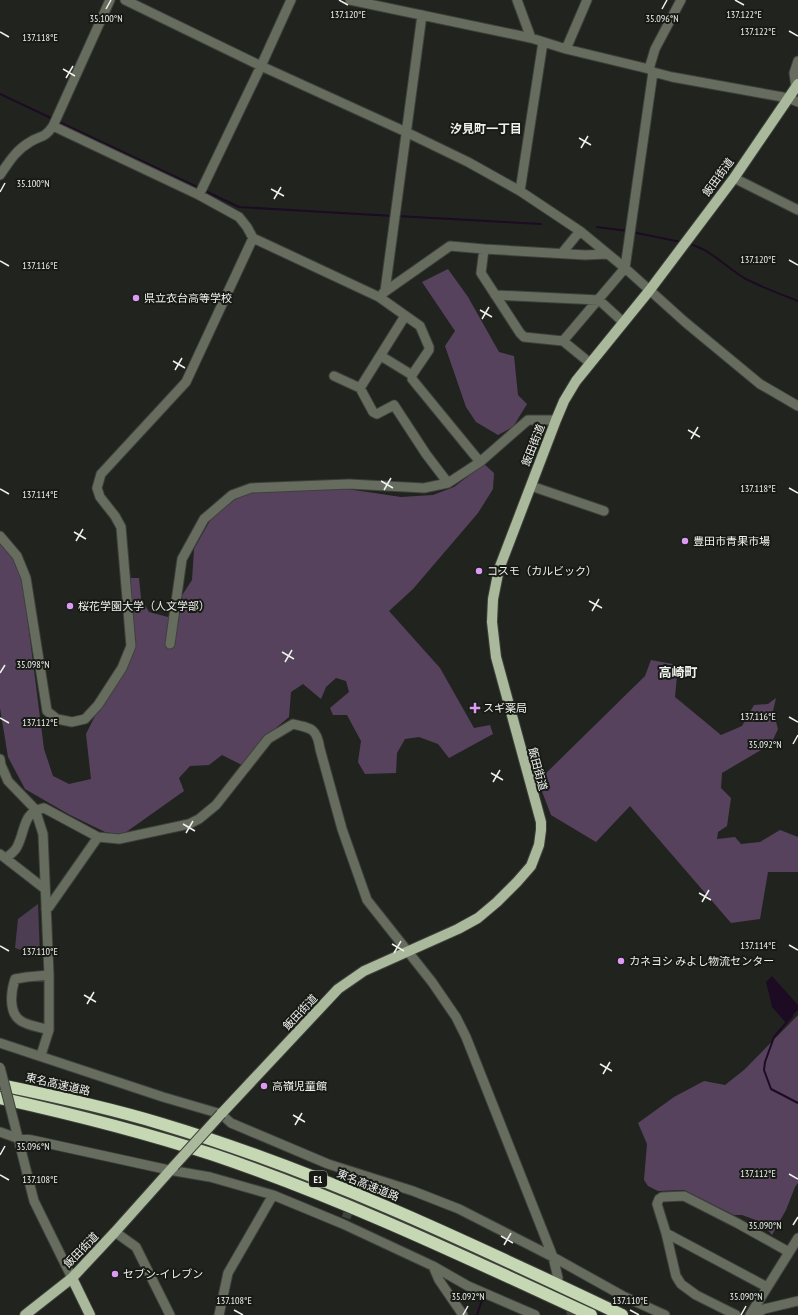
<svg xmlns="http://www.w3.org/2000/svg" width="798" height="1315" viewBox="0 0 798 1315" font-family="'PT Sans Narrow','Noto Sans JP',sans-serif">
  <rect width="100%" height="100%" fill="#21241e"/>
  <!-- green -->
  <path fill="#4c3d52" d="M38,904L40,956L15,948L18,919Z"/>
  <!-- forest -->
  <path fill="#57425e" d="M448,269L468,297L499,352L514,356L518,395L527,404L513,427L498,435L476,422L466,407L445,346L455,331L422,282Z
    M484,464L494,473L493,489L478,513L413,589L389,611L440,668L474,728L490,725L493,734L449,758L438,744L419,737L405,739L397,753L396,773L365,774L358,762L361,741L347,715H333L330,708L349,692L346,681L336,678L326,687L321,699L303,684L291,692L289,717L265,737L242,765L222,755L209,765L190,766L179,778L184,791L122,835L105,832L70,815L25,789L8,757L0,708V541L15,557L22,576L44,749L53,776L69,784L91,779L86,734L98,710L126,669L136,644L129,578H139L141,598L149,612L168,617L192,580L194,549L212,517L241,495L274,489H347L401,497L433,495L454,487Z
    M651,660L678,665L675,697L721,735L742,726L754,705L768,704L776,698L773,711L778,729L771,744L722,773L721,788L731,798L727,826L718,832L717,839L735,837L741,844L760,842L780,830L798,837V872H768L760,919L731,923L630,806L596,842L551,815L538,781L645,676Z
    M798,1015V1183L795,1187L786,1210L772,1235L761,1222L742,1215H734L684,1190L658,1191L648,1186L644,1180L647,1144L638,1123L674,1097L704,1081L725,1085L744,1070Z"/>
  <!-- water -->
  <path fill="#1d0b23" d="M772,976L798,1005V1010L785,1022L772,1007L766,982Z"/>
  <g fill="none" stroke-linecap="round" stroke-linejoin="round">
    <!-- stream -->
    <path stroke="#1d0b23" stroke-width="2" d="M0,94L53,119
      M59,122L199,188
      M203,190L239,207L393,216
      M397,216L541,224
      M597,227L628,231
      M632,232L681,242
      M689,244C710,249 726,267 744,278C761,287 780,294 798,301
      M790,1013L792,1016L774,1037L765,1062L764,1070L771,1089L798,1103
      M477,1315L482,1300"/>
    <!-- minor-tunnel -->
    <path stroke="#40433d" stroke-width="9" stroke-dasharray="9 4.5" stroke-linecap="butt" d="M346,1218L357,1189
      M561,1284L572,1315"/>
    <defs>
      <path id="minor" d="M125,0L261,66L406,132L468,162L520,191L580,231L625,268L685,322L760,384L798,406
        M350,0L531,38L566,49L649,69L653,72L672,77L788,98L798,102
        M517,0L531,38
        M566,49L587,0
        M649,69L655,49L681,0
        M796,87L794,73L798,61
        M53,126L199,195L239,217L247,227L253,238L379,297L420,326L429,347V350L412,375V379L480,462
        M0,175C9,162 16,150 30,142C41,135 44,139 53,126L110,0
        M734,178L798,210
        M520,191L543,42
        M199,195L261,66L291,0
        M484,249L481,273L520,333L524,337L563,341L590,363
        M562,253L580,231
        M385,291L422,15
        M383,293L450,246L484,249L585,255L607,254
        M495,295L599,300L623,322
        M563,341L625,268L653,72
        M381,356L412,375
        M334,376L360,388L405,316
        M360,388L373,412L377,414L394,405L426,454L448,483
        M531,486L604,511
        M0,536L17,556L26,578L47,711L57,719L72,722L85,719L98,705L122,668L131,646L121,527L115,516L100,497L97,488L101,474L186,382L253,238
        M170,644L182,559L204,519L232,495L251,488L349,484L424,488L448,483L480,462L528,420H556
        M0,759L1,765L8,781L35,809L43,834L49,975V1030L41,1055
        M0,854L45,889
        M6,858C10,855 15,851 17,847C26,830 22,812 44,808L98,837L119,839L189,824L199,819L216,805L268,739L293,724C312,728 317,729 320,749L342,829L367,900L432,982L456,1017L466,1037L553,1257L558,1278
        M46,909L49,907L98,837
        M49,1030C40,1027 29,1026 21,1021C8,1013 11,991 15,979L27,977L49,975
        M0,1043L163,1097L221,1114L231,1123L328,1164L413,1191L459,1209L553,1257L623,1296L665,1315
        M14,1122L34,1201L72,1278
        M0,1132L17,1138L32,1140L169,1170L210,1177L273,1195L343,1224L433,1266L468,1286L535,1315
        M358,1186L363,1175
        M115,1232L136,1247L170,1315
        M666,1233L767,1287
        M433,1266L439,1280L463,1315
        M219,1315L228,1273L273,1195
        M736,1315L696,1295L681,1284L676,1276L666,1233L657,1204L659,1199L662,1197L684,1196L737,1223L789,1252
        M750,1315L798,1238
        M754,1315L764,1309L798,1301"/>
      <path id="major" d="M221,1114L338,989L364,971L458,929L478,918L497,902L517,882L531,866L539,845L541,830V822L496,657L492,622L493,599L499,569L556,420L564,401L576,381L649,291L734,178L798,84
        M72,1278L90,1315
        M25,1315L72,1278L115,1232L174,1166"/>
      <path id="highway" d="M0,1085C54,1096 109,1108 162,1124C322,1172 472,1244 622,1315
        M0,1098C72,1114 144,1132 214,1155C344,1199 467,1258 591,1315"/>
    </defs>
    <!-- minor casing -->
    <use href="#minor" stroke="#3e413b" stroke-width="11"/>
    <!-- major casing -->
    <use href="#major" stroke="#3e413b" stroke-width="12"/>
    <!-- highway casing -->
    <use href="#highway" stroke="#3e413b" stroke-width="14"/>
    <!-- minor -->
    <use href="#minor" stroke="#666d5f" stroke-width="9"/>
    <!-- major -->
    <use href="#major" stroke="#aab99b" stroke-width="10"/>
    <!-- highway -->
    <use href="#highway" stroke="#c5d7b3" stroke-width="12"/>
    <defs>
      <path id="minor-bridge" d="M0,1067L14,1122"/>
      <path id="major-bridge" d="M174,1166L221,1114"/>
    </defs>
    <!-- minor-bridge casing -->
    <use href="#minor-bridge" stroke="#3e413b" stroke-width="11" stroke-linecap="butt"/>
    <!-- major-bridge casing -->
    <use href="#major-bridge" stroke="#3e413b" stroke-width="12" stroke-linecap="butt"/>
    <!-- minor-bridge -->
    <use href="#minor-bridge" stroke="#666d5f" stroke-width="9"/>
    <!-- major-bridge -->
    <use href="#major-bridge" stroke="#aab99b" stroke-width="10"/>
  </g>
  <!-- ticks -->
  <path fill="none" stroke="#eff1ed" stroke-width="1.5" d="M339,0L348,5M735,0L744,5M106,9L111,0M662,9L667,0M789,31L798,36M0,32L9,37M63,69L75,76M66,78L73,66M579,138L591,145M581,148L588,136M271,189L284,196M0,192L5,183M274,199L281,187M789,260L798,265M0,261L9,266M480,310L492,317M482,319L489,307M173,361L185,368M175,370L182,358M688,430L700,437M691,439L698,427M381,481L393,488M789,488L798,493M0,489L9,494M384,490L391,478M74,532L86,539M76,541L83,529M589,601L602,608M592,611L599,599M282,652L294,659M285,662L292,650M0,673L5,665M789,717L798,722M0,718L9,723M793,744L798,735M491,773L503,780M493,782L500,770M183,824L195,831M186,833L193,821M699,893L711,900M702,902L709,890M392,944L404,951M789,945L798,950M0,946L9,951M394,953L401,941M84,995L96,1002M87,1004L94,992M600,1064L612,1071M603,1074L610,1062M293,1115L305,1122M295,1125L302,1113M0,1155L5,1146M789,1174L798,1179M0,1175L9,1180M793,1225L798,1217M501,1236L513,1243M504,1245L511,1233M234,1310L243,1315M630,1310L639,1315M463,1315L468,1306M741,1315L746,1306"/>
  <!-- markers -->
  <g fill="#dd99f4" stroke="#181b15" stroke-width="1.5">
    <circle cx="136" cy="298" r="4"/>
    <circle cx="685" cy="541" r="4"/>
    <circle cx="479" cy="571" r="4"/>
    <circle cx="70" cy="606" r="4"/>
    <path d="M473 702h4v4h4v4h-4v4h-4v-4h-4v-4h4z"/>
    <circle cx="621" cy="961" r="4"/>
    <circle cx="264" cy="1086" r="4"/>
    <circle cx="115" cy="1274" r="4"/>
  </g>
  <g text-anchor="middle" stroke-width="4" stroke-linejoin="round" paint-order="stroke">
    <!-- shield labels -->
    <rect fill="#181b15" stroke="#aeb1ac" stroke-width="1" x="309" y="1171" width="18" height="16" rx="3"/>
    <g font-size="10" font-weight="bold" fill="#eff1ed">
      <text x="318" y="1183">E1</text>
    </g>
    <!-- street labels -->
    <g font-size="11" fill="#eff1ed" stroke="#181b15">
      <text transform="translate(718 177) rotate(-54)" y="4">飯田街道</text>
      <text transform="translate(533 445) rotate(-69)" y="4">飯田街道</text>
      <text transform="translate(538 769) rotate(75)" y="4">飯田街道</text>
      <text transform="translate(300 1012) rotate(-47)" y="4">飯田街道</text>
      <text transform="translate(58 1084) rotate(13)" y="4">東名高速道路</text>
      <text transform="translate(368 1185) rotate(22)" y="4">東名高速道路</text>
      <text transform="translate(81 1250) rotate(-46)" y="4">飯田街道</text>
    </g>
    <!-- poi labels -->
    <g font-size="11" fill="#eff1ed" stroke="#181b15" text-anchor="start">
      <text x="144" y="302">県立衣台高等学校</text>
      <text x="693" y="545">豊田市青果市場</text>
      <text x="487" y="575">コスモ（カルビック）</text>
      <text x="78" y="610">桜花学園大学（人文学部）</text>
      <text x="483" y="712">スギ薬局</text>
      <text x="629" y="965">カネヨシ みよし物流センター</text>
      <text x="272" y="1090">高嶺児童館</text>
      <text x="123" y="1278">セブン-イレブン</text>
    </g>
    <!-- neighbourhood labels -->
    <g font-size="12" font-weight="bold" fill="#eff1ed" stroke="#181b15">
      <text x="486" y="133">汐見町一丁目</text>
    </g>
    <!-- quarter labels -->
    <g font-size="13" font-weight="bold" fill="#eff1ed" stroke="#181b15">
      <text x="678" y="677">高崎町</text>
    </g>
  </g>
  <g font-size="10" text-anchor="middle" fill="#eff1ed" stroke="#181b15" stroke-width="4" stroke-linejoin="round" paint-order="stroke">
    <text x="744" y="18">137.122°E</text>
    <text x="348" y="18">137.120°E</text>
    <text x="106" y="22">35.100°N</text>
    <text x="662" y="22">35.096°N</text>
    <text x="758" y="35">137.122°E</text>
    <text x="40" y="41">137.118°E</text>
    <text x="33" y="187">35.100°N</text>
    <text x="758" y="263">137.120°E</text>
    <text x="40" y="269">137.116°E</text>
    <text x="758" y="492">137.118°E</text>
    <text x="40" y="498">137.114°E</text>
    <text x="33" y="668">35.098°N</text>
    <text x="758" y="720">137.116°E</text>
    <text x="40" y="726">137.112°E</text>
    <text x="765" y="748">35.092°N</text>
    <text x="758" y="949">137.114°E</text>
    <text x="40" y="955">137.110°E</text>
    <text x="33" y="1150">35.096°N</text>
    <text x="758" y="1177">137.112°E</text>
    <text x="40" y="1183">137.108°E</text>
    <text x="765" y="1229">35.090°N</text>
    <text x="468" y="1300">35.092°N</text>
    <text x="746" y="1300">35.090°N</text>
    <text x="234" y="1304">137.108°E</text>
    <text x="630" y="1304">137.110°E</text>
  </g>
</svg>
